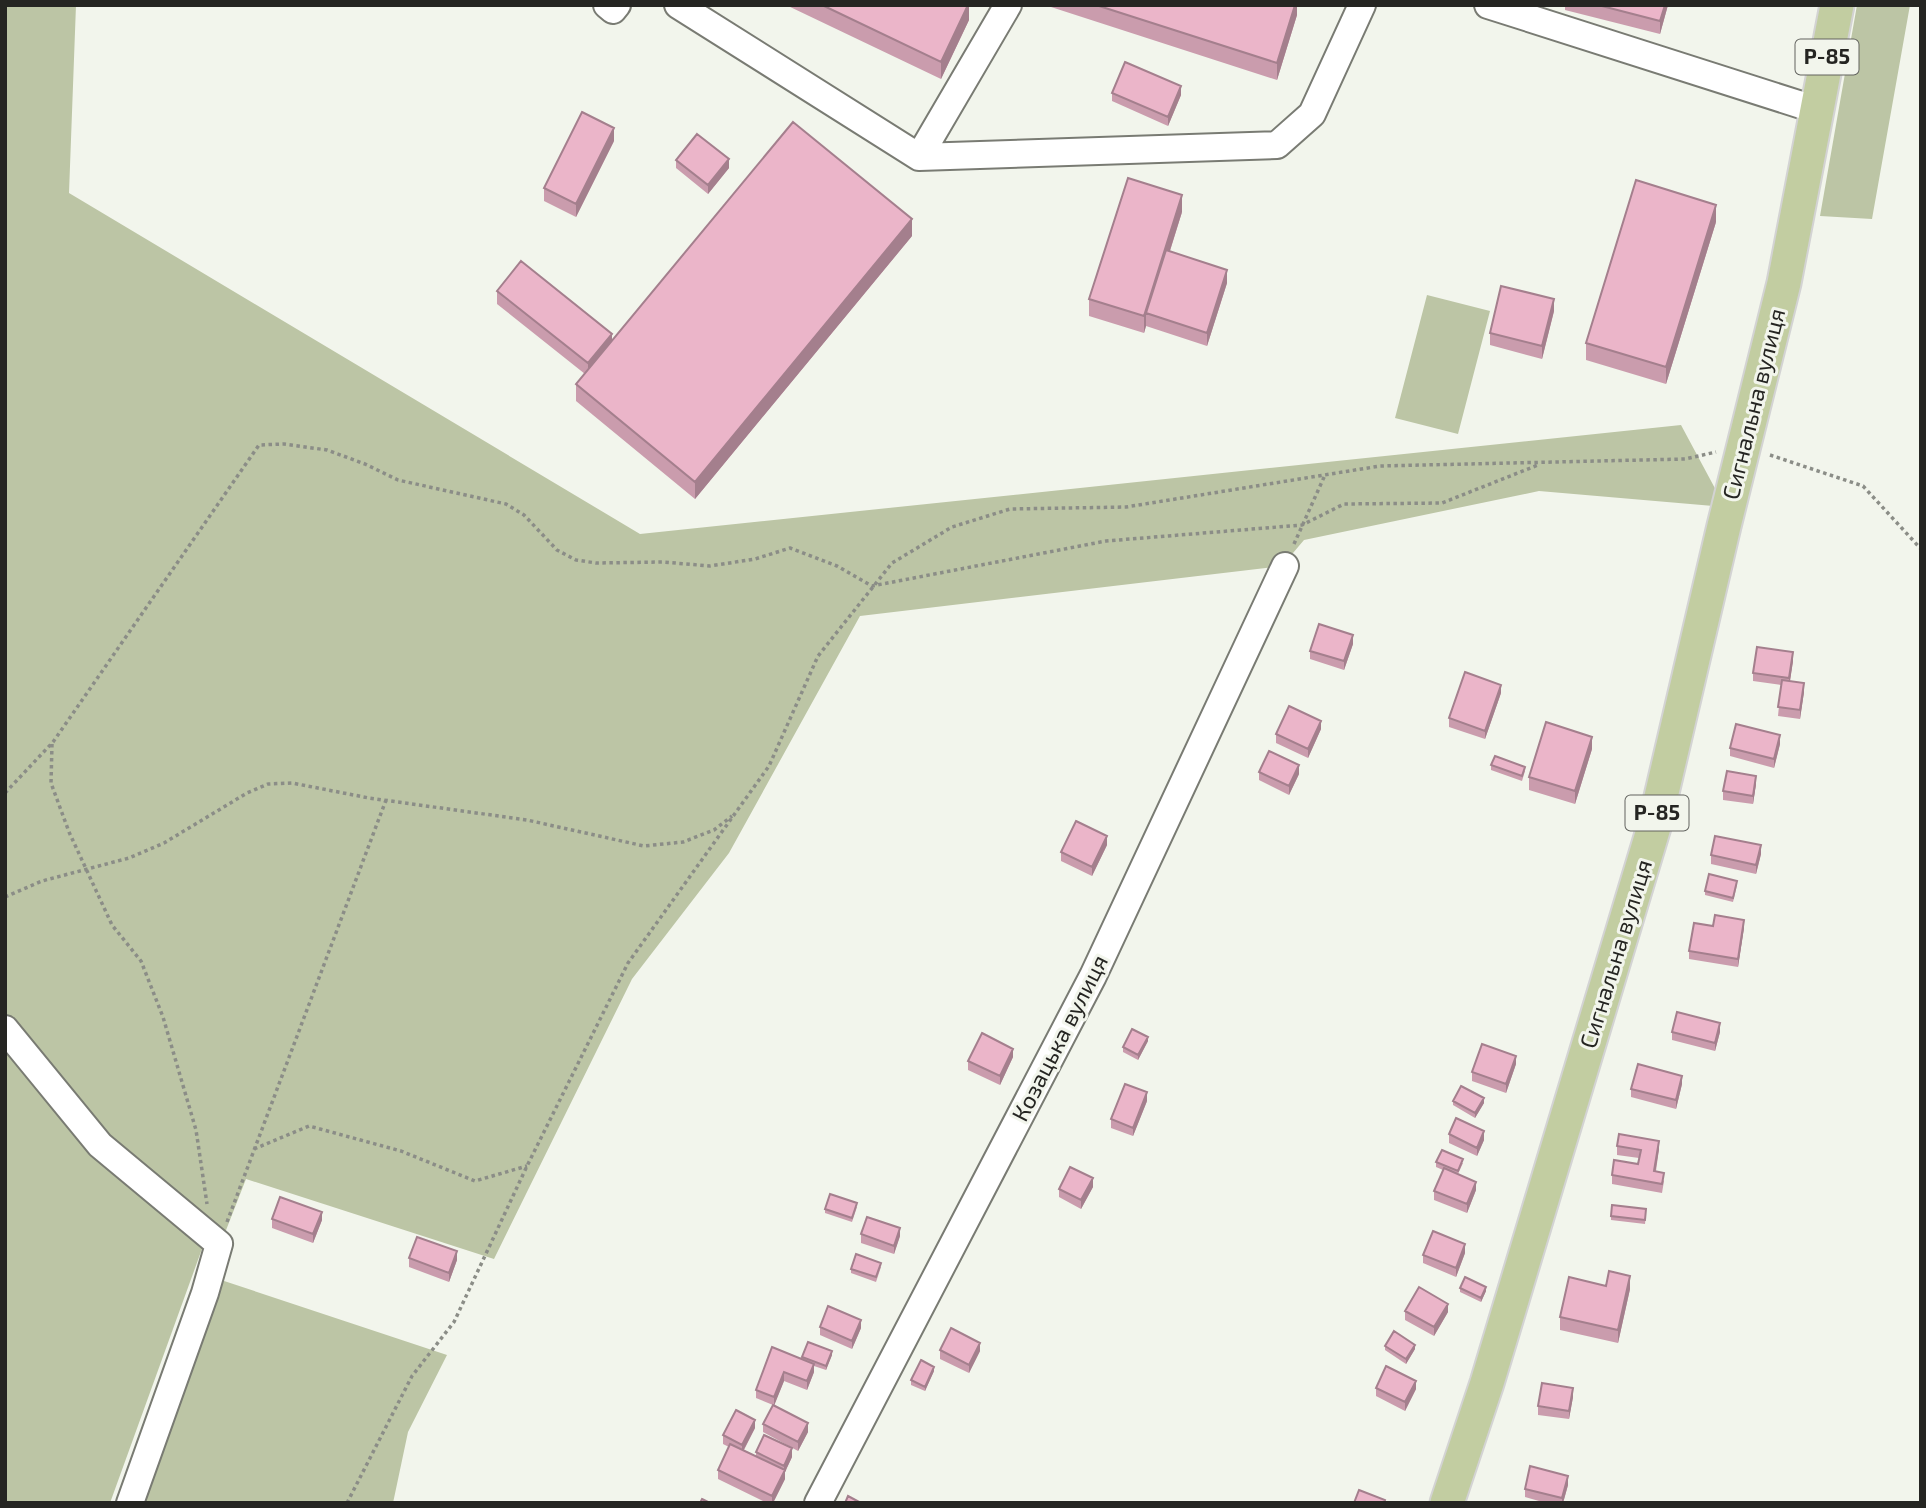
<svg xmlns="http://www.w3.org/2000/svg" width="1926" height="1508" viewBox="0 0 1926 1508" font-family="'Exo 2',sans-serif">
  <rect width="100%" height="100%" fill="#f2f5ec"/>
  <!-- green -->
  <path fill="#bcc5a5" d="M5,5H76L69,193L640,534L1681,425L1725,507L1539,491L1304,540L1282,566L860,616L729,853L632,979L494,1259L246,1179L221,1243L102,1144L5,1026Z
    M1857,5H1910L1872,219L1820,216Z
    M1427,295L1490,311L1458,434L1395,418Z
    M5,1032L207,1235L110,1503H5Z
    M212,1277L447,1355L408,1432L393,1503H132Z"/>
  <g fill="none" stroke-linecap="round" stroke-linejoin="round">
    <defs>
      <path id="minor" d="M607,5L613,10L617,5
        M678,5L919,157L1008,5
        M1488,5L1817,110
        M919,157L1277,145L1312,114L1362,5
        M5,1029L100,1145L219,1244L205,1293L130,1503
        M818,1503L1093,976L1285,566"/>
      <path id="major" d="M1447,1503L1487,1383L1654,827L1724,526L1784,283L1837,5"/>
    </defs>
    <!-- minor casing -->
    <use href="#minor" stroke="#797b73" stroke-width="30"/>
    <!-- major casing -->
    <use href="#major" stroke="#d3d3d3" stroke-width="37"/>
    <!-- path -->
    <path stroke="#8b8d87" stroke-width="3.5" stroke-dasharray="3.5 3.5" stroke-linecap="butt" d="M1770,455L1863,486L1921,549
      M1294,544L1325,475
      M52,744L51,783L69,832L112,925L141,961L163,1017L196,1130L207,1204
      M5,793L53,742L259,445L284,444L327,450L365,464L398,480L506,504L524,515L557,550L576,560L596,563L663,562L710,566L755,559L790,548L837,566L872,586L1106,541L1302,525L1344,504L1442,503L1538,465
      M5,897L42,881L129,858L164,843L247,793L268,784L292,783L369,798L527,820L644,846L683,842L714,830L732,816
      M254,1149L309,1126L401,1151L475,1181L527,1166
      M227,1222L386,800
      M347,1503L412,1376L454,1322L527,1166L628,963L769,766L818,656L892,563L952,527L1010,509L1126,507L1380,466L1685,459L1716,452"/>
    <!-- minor -->
    <use href="#minor" stroke="#fff" stroke-width="26"/>
    <!-- major -->
    <use href="#major" stroke="#c2cda1" stroke-width="33"/>
  </g>
  <!-- wall -->
  <path fill="#ca9cad" d="M786,5H969V20L941,79Z
    M1051,5H1297V15L1277,80L1051,7Z
    M1565,5H1668L1660,34L1565,10Z
    M1112,93L1181,95L1168,126L1112,101Z
    M614,141L576,217L544,201V188Z
    M676,160L729,168L708,194L676,168Z
    M1182,212L1170,251L1227,283L1207,346L1146,326L1144,333L1089,316V299Z
    M1716,222L1666,384L1586,360V343Z
    M912,236L695,499L576,401V384L585,374L497,304V291L612,342Z
    M1554,311L1542,359L1490,345V333Z
    M1353,644L1344,670L1310,659V651Z
    M1793,661L1790,681L1804,692L1800,719L1778,716L1781,685L1753,681V673Z
    M1501,693L1485,739L1449,727V718Z
    M1321,729L1308,758L1276,743V734Z
    M1780,744L1774,768L1730,756V748Z
    M1592,749L1575,804L1529,790V777Z
    M1491,765L1525,771L1522,781L1491,770Z
    M1259,772L1299,774L1289,795L1259,780Z
    M1756,784L1753,804L1723,800V791Z
    M1107,845L1092,876L1061,861V852Z
    M1761,854L1756,874L1711,864V855Z
    M1737,885L1733,902L1705,895V891Z
    M1713,926L1744,928L1738,967L1689,959V951Z
    M1672,1032H1720L1715,1051L1672,1040Z
    M1148,1041L1138,1060L1123,1052V1047Z
    M1013,1057L1000,1085L968,1070V1061Z
    M1516,1064L1506,1093L1472,1081V1072Z
    M1682,1084L1676,1109L1631,1097V1089Z
    M1147,1101L1133,1136L1111,1128V1119Z
    M1453,1101L1484,1103L1475,1118L1453,1105Z
    M1449,1134L1484,1140L1477,1156L1449,1143Z
    M1617,1146L1659,1149L1656,1171L1664,1181L1662,1193L1612,1184V1175L1638,1164L1639,1158L1617,1155Z
    M1436,1162L1463,1163L1458,1174L1476,1190L1467,1213L1434,1200V1191L1443,1170L1436,1167Z
    M1093,1187L1081,1209L1059,1197V1189Z
    M857,1207L852,1222L825,1213V1209Z
    M1646,1213L1645,1224L1611,1220V1216Z
    M272,1219L322,1220L313,1243L272,1228Z
    M861,1234L900,1236L894,1254L861,1243Z
    M1465,1253L1456,1277L1423,1263V1255Z
    M409,1258L457,1260L449,1282L409,1267Z
    M881,1267L876,1282L851,1273V1269Z
    M1606,1286L1630,1289L1618,1343L1560,1330V1317Z
    M1460,1288L1486,1291L1481,1302L1460,1292Z
    M1405,1311L1448,1312L1434,1336L1405,1320Z
    M820,1327L861,1328L852,1349L820,1335Z
    M1385,1346L1415,1349L1406,1364L1385,1350Z
    M940,1350L980,1351L969,1373L940,1359Z
    M832,1355L826,1370L814,1366V1372L807,1390L784,1381L774,1405L808,1432L798,1451L763,1432V1424L773,1405L756,1398V1390L802,1359V1357Z
    M934,1371L925,1391L911,1385V1380Z
    M1376,1388L1416,1389L1405,1411L1376,1396Z
    M1573,1397L1569,1419L1538,1415V1406Z
    M755,1428L744,1450L756,1456V1452L792,1457L785,1472V1479L773,1503H767L718,1479V1470L729,1447L723,1444V1435Z
    M1568,1485L1563,1503H1546L1525,1497V1489Z"/>
  <!-- shaded-wall -->
  <path fill="#a47f8d" d="M968,5H969V20L941,79V62Z
    M1295,5H1297V15L1277,80V63Z
    M1665,5H1668L1660,34V21Z
    M1181,86V95L1168,126V117Z
    M614,128V141L576,217V204Z
    M729,159V168L708,194V185Z
    M1182,195V212L1150,314L1146,313V326L1144,333V316Z
    M1716,205V222L1666,384V367Z
    M912,219V236L695,499V482Z
    M1227,270V283L1207,346V333Z
    M1554,299V311L1542,359V346Z
    M612,334V347L588,376V363Z
    M1353,635V644L1344,670V661Z
    M1793,652V661L1789,687V678Z
    M1804,683V692L1800,719V710Z
    M1501,685V693L1485,739V731Z
    M1321,721V729L1308,758V749Z
    M1780,735V744L1774,768V759Z
    M1592,737V749L1575,804V791Z
    M1299,765V774L1289,795V786Z
    M1756,776V784L1753,804V796Z
    M1107,836V845L1092,876V867Z
    M1761,845V854L1756,874V865Z
    M1744,920V928L1738,967V959Z
    M1720,1023V1032L1715,1051V1043Z
    M1148,1037V1041L1138,1060V1055Z
    M1013,1049V1057L1000,1085V1076Z
    M1516,1056V1064L1506,1093V1084Z
    M1682,1076V1084L1676,1109V1100Z
    M1147,1092V1101L1133,1136V1128Z
    M1484,1098V1103L1475,1118V1113Z
    M1484,1131V1140L1477,1156V1148Z
    M1659,1141V1149L1654,1180V1171Z
    M1093,1178V1187L1081,1209V1200Z
    M1476,1182V1190L1467,1213V1204Z
    M322,1212V1220L313,1243V1234Z
    M900,1228V1236L894,1254V1246Z
    M1465,1244V1253L1456,1277V1268Z
    M457,1251V1260L449,1282V1273Z
    M1630,1276V1289L1618,1343V1330Z
    M1486,1287V1291L1481,1302V1298Z
    M1448,1304V1312L1434,1336V1327Z
    M861,1320V1328L852,1349V1341Z
    M980,1343V1351L969,1373V1365Z
    M1415,1345V1349L1406,1364V1359Z
    M832,1351V1355L826,1370V1366Z
    M814,1364V1372L807,1390V1381Z
    M934,1367V1371L925,1391V1387Z
    M784,1372V1381L774,1406V1397Z
    M1416,1381V1389L1405,1411V1402Z
    M1573,1388V1397L1569,1419V1411Z
    M755,1420V1428L742,1453V1445Z
    M808,1423V1432L798,1451V1442Z
    M792,1448V1457L785,1472V1479L773,1503H772V1496L784,1472V1466Z
    M1568,1476V1485L1563,1503H1562V1498Z"/>
  <!-- building -->
  <path fill="#ebb5c9" stroke="#a47f8d" stroke-width="2" d="M822,5H968L941,62Z
    M1096,5H1295L1277,63Z
    M1598,5H1665L1660,21Z
    M1125,62L1181,86L1168,117L1112,93Z
    M582,112L614,128L576,204L544,188Z
    M793,122L912,219L695,482L576,384Z
    M697,134L729,159L708,185L676,160Z
    M1128,178L1182,195L1144,316L1089,299Z
    M1636,180L1716,205L1666,367L1586,343Z
    M1166,250L1227,270L1207,333L1146,313Z
    M521,261L612,334L588,363L497,291Z
    M1501,286L1554,299L1542,346L1490,333Z
    M1319,624L1353,635L1344,661L1310,651Z
    M1757,647L1793,652L1789,678L1753,673Z
    M1465,672L1501,685L1485,731L1449,718Z
    M1782,680L1804,683L1800,710L1778,707Z
    M1289,706L1321,721L1308,749L1276,734Z
    M1546,722L1592,737L1575,791L1529,777Z
    M1736,724L1780,735L1774,759L1730,748Z
    M1269,751L1299,765L1289,786L1259,772Z
    M1495,756L1525,767L1522,776L1491,765Z
    M1727,771L1756,776L1753,796L1723,791Z
    M1076,821L1107,836L1092,867L1061,852Z
    M1715,836L1761,845L1756,865L1711,855Z
    M1709,874L1737,881L1733,898L1705,891Z
    M1715,915L1744,920L1738,959L1689,951L1694,923L1713,926Z
    M1677,1012L1720,1023L1715,1043L1672,1032Z
    M1132,1029L1148,1037L1138,1055L1123,1047Z
    M982,1033L1013,1049L1000,1076L968,1061Z
    M1482,1044L1516,1056L1506,1084L1472,1072Z
    M1638,1064L1682,1076L1676,1100L1631,1089Z
    M1125,1084L1147,1092L1133,1128L1111,1119Z
    M1461,1086L1484,1098L1475,1113L1453,1101Z
    M1456,1118L1484,1131L1477,1148L1449,1134Z
    M1619,1134L1659,1141L1654,1171L1664,1173L1662,1184L1612,1175L1614,1160L1638,1164L1641,1150L1617,1146Z
    M1442,1150L1463,1159L1458,1171L1436,1162Z
    M1070,1167L1093,1178L1081,1200L1059,1189Z
    M1444,1168L1476,1182L1467,1204L1434,1191Z
    M830,1194L857,1203L852,1218L825,1209Z
    M280,1197L322,1212L313,1234L272,1219Z
    M1612,1205L1646,1209L1645,1220L1611,1216Z
    M867,1217L900,1228L894,1246L861,1234Z
    M1433,1231L1465,1244L1456,1268L1423,1255Z
    M417,1237L457,1251L449,1273L409,1258Z
    M856,1254L881,1263L876,1277L851,1269Z
    M1609,1271L1630,1276L1618,1330L1560,1317L1569,1277L1606,1286Z
    M1465,1277L1486,1287L1481,1298L1460,1288Z
    M1419,1287L1448,1304L1434,1327L1405,1311Z
    M828,1306L861,1320L852,1341L820,1327Z
    M951,1328L980,1343L969,1365L940,1350Z
    M1394,1331L1415,1345L1406,1359L1385,1346Z
    M808,1342L832,1351L826,1366L802,1357Z
    M772,1347L814,1364L807,1381L784,1372L774,1397L756,1390Z
    M921,1360L934,1367L925,1387L911,1380Z
    M1386,1366L1416,1381L1405,1402L1376,1388Z
    M1542,1383L1573,1388L1569,1411L1538,1406Z
    M773,1405L808,1423L798,1442L763,1424Z
    M736,1410L755,1420L742,1445L723,1435Z
    M764,1435L792,1448L784,1466L756,1452Z
    M730,1444L785,1470L772,1496L718,1470Z
    M1530,1466L1568,1476L1562,1498L1525,1489Z
    M1359,1490L1385,1500L1384,1503H1354Z
    M848,1496L861,1503H845Z
    M702,1499L710,1503H700Z"/>
  <g text-anchor="middle" stroke-width="6" stroke-linejoin="round" paint-order="stroke">
    <!-- shield labels -->
    <g fill="#f2f5ec" stroke="#62635f" stroke-width="2">
      <rect x="1795.5" y="39.5" width="63" height="35" rx="5"/>
      <rect x="1625.5" y="795.5" width="63" height="35" rx="5"/>
    </g>
    <g font-size="21" font-weight="bold" fill="#252522">
      <text x="1827" y="64">Р-85</text>
      <text x="1657" y="820">Р-85</text>
    </g>
    <!-- street labels -->
    <g font-size="23" fill="#252522" stroke="#f2f5ec">
      <text transform="translate(1754 404) rotate(-76)" y="8">Сигнальна вулиця</text>
      <text transform="translate(1616 954) rotate(-73)" y="8">Сигнальна вулиця</text>
      <text transform="translate(1060 1038) rotate(-63)" y="8">Козацька вулиця</text>
    </g>
  </g>
  <!-- border -->
  <rect width="1926" height="1508" fill="none" stroke="#252522" stroke-width="14"/>
</svg>
